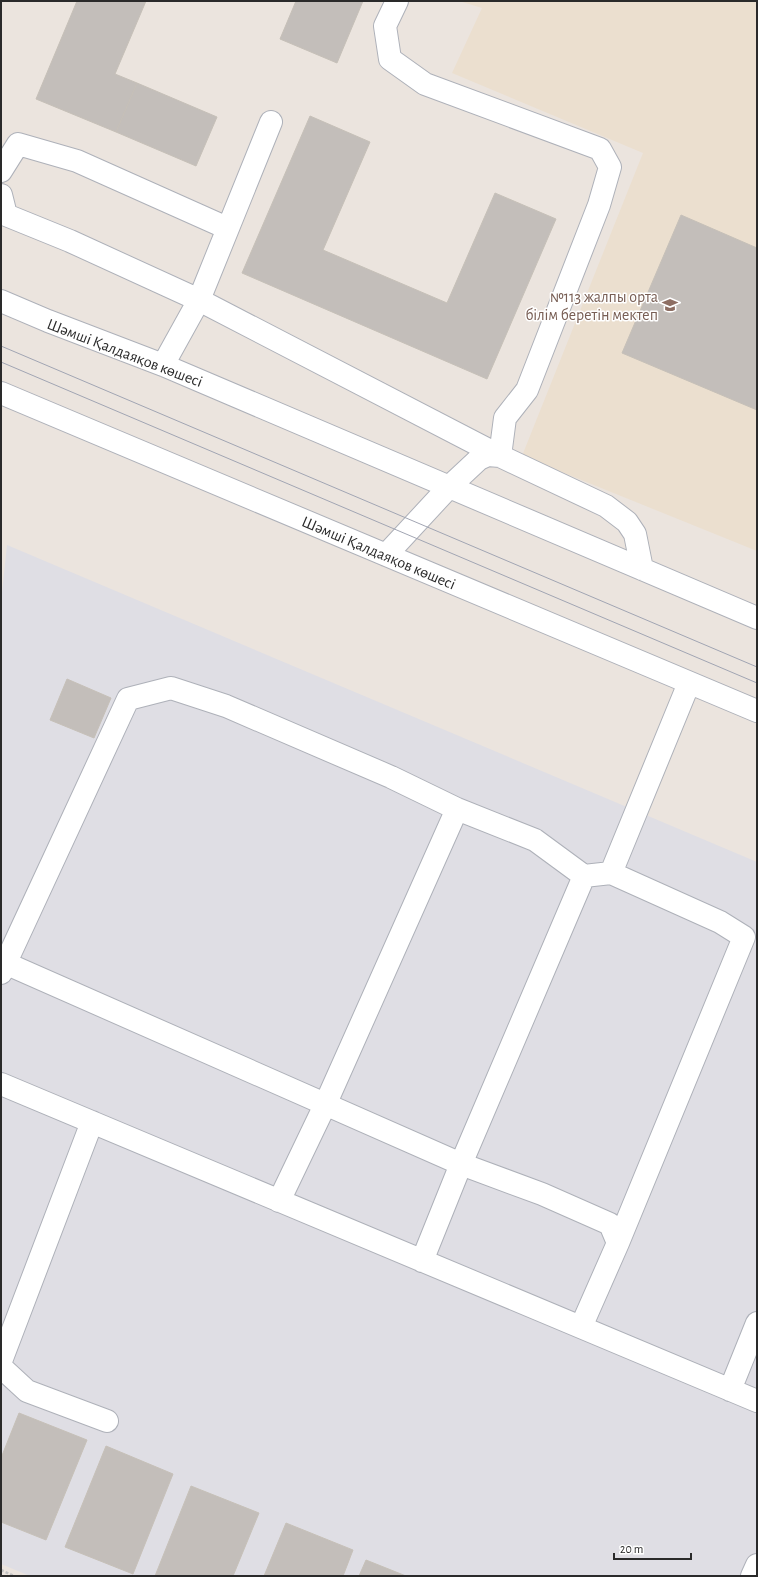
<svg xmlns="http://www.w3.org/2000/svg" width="758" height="1577" viewBox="0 0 758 1577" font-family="'Alegreya Sans',sans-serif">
  <rect width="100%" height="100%" fill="#ebe4de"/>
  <!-- industrial -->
  <path fill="#dfdee4" d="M7,545L757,862V1576H30L1,1564V602Z"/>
  <!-- education -->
  <path fill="#ebdfcf" d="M459,1H757V551L522,456L643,153L452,73L482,8Z"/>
  <!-- building -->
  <path fill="#c3beba" stroke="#c6c0b8" d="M77,1H146L115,74L137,83L116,132L36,99Z
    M296,1H363L337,63L280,39Z
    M137,83L217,117L196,166L116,132Z
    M310,116L370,142L323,250L447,303L495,193L556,219L487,379L242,273Z
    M681,215L757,248V410L622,353Z
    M67,679L111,698L94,738L50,720Z
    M19,1413L87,1440L46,1540L1,1522V1458Z
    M106,1446L173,1474L133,1574L65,1547Z
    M191,1486L259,1513L233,1576H155Z
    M286,1523L353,1550L343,1576H264Z
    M366,1560L406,1576H359Z"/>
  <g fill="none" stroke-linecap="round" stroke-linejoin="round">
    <defs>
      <path id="minor" d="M1,171L18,144L77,161L227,228
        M1,195L6,215L70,241L199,300L271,122
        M1,301L48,321L163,365L757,618
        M163,365L199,300L500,456L505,418L527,390L599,205L610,167L600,149L425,84L390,59L385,26L397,1
        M1,393L757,711
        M386,555L449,487L479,459L488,455L500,456L606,506L627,522L635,534L642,569
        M611,873L720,922L744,937L618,1243
        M5,963L461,1164L542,1194L610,1224L618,1243L581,1327
        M1,973L128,699L171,688L226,706L391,777L457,809L535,840L584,876L611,873L689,683
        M1,1084L757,1401
        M279,1201L325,1105L457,809
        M422,1261L461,1164L584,876
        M1,1361L92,1122
        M1,1367L27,1391L107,1421
        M730,1390L757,1323
        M752,1576L757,1565"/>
    </defs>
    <!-- minor casing -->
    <use href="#minor" stroke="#aeb1b9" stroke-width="24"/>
    <!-- path -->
    <path stroke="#c3c3c3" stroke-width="2.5" stroke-dasharray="3 2" stroke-linecap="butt" d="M1,1570L14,1576"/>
    <!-- minor -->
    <use href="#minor" stroke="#fff" stroke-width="22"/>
    <!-- tram -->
    <path stroke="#a1a5b3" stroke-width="1" d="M1,346L757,667
      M1,362L757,683"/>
  </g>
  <!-- icons -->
  <defs>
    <symbol id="school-bare" viewBox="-9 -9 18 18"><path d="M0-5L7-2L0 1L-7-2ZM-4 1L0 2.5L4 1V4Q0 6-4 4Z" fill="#8d6e63" stroke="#fff" stroke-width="2.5" paint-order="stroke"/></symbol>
  </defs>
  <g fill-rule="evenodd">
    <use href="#school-bare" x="659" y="294" width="22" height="22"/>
  </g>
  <g text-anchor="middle" stroke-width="3" stroke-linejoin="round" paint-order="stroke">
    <!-- education labels -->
    <g font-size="16" fill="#785e54" stroke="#fff" text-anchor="end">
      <text x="658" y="302">№113 жалпы орта<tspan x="658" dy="18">білім беретін мектеп</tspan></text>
    </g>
    <!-- street labels -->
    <g font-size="16" fill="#2a2a2a" stroke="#fff">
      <text transform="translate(125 352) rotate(21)" y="6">Шәмші Қалдаяқов көшесі</text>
      <text transform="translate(379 552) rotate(23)" y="6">Шәмші Қалдаяқов көшесі</text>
    </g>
  </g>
  <!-- border -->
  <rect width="758" height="1577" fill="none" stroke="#2a2a2a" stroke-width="4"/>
  <!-- scale -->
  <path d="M614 1553v6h77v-6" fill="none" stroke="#2a2a2a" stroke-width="2"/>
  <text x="620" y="1553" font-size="12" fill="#2a2a2a" stroke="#ffffff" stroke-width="3" paint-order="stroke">20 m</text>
</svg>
